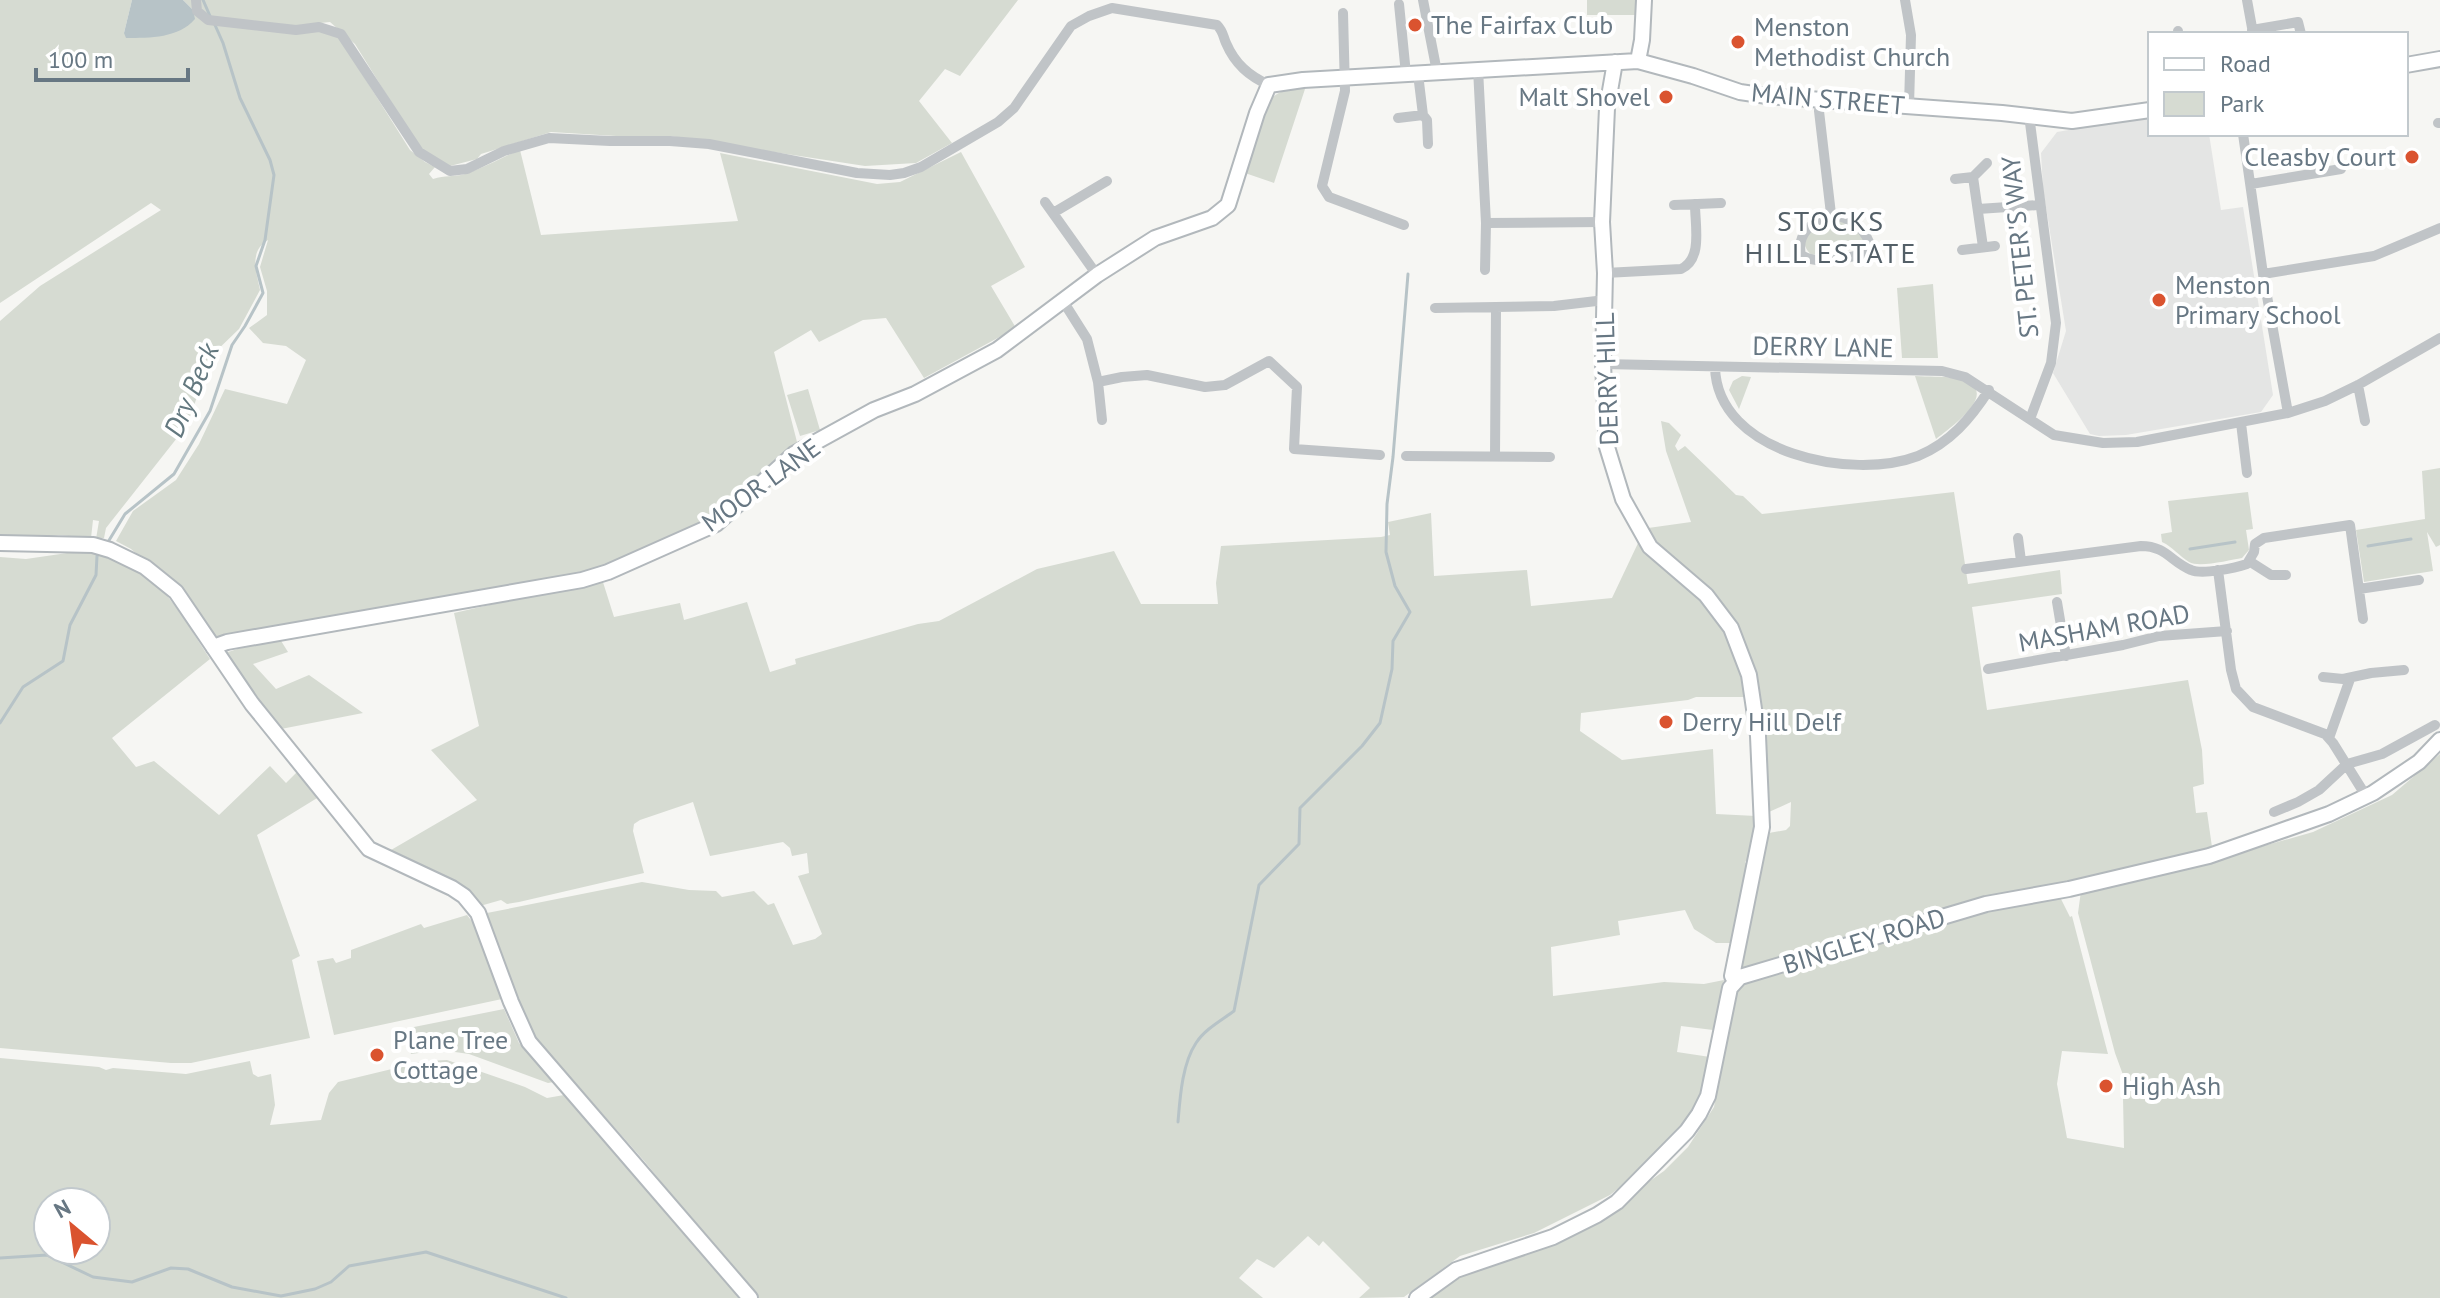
<svg xmlns="http://www.w3.org/2000/svg" width="2440" height="1298" viewBox="0 0 2440 1298" font-family="'PT Sans',sans-serif">
  <rect width="100%" height="100%" fill="#f6f6f3"/>
  <!-- built -->
  <path fill="#e4e5e4" d="M2150,116V134H2209L2221,210L2243,207L2273,395L2261,412L2126,435L2099,436L2090,434L2053,373L2066,331L2043,189L2041,153L2057,132Z"/>
  <!-- green -->
  <path fill="#d6dbd2" fill-rule="evenodd" d="M0,0H132L124,33L193,10L183,0H1018L960,76L945,69L919,101L952,143L916,163L865,166L670,136H616L551,132L481,154L477,159L450,166L419,147L355,44L330,22L291,26L321,30L339,37L410,150L425,162L435,167L429,174L433,179C445,175 454,177 465,174C484,168 502,157 520,150L541,235L738,221L720,153L877,184L900,182L961,152L1025,267L991,286L1016,328L924,378L886,318L863,320L819,342L811,330L774,352L797,442L710,526L600,569L220,641L211,635L176,589L175,582L168,576H162L131,549L116,541L133,511L176,480L199,444L225,389L287,404L306,360L286,346L263,343L249,328L267,315V291L260,267L268,240C249,251 256,271 260,290L239,329L210,357L188,424L106,528L104,538L96,539L99,521L93,520L91,538L58,535L18,540L0,538V321L40,286L161,210L151,203L0,303Z
    M1587,0H1636V15H1587Z
    M1306,86L1274,183L1245,173L1265,107C1275,90 1288,89 1306,86Z
    M1833,218L1853,226L1863,237V244L1858,249L1812,255C1792,239 1819,224 1833,218Z
    M1933,284L1938,358H1902L1897,288Z
    M1742,376L1751,377L1739,409L1729,390L1733,381Z
    M1915,376C1928,377 1942,376 1955,378C2006,388 1954,425 1936,439Z
    M808,389L820,430L800,436L787,395Z
    M1661,421L1669,423L1681,435L1675,446L1678,451L1685,446L1736,495L1743,496L1762,514L1954,492L1968,584L2060,570L2062,594L1972,607L1987,710L2188,680L2202,750L2204,784L2193,787L2196,813L2207,812L2212,847L2169,862L2010,893L1737,970L1763,834L1786,830L1790,826L1791,802L1769,812L1761,712L1744,646L1664,550L1641,529L1691,522L1666,451Z
    M2440,468V545L2436,547L2427,532L2433,571L2364,582L2356,530L2425,519L2422,471Z
    M2248,492L2253,529L2246,530L2249,550L2242,558C2230,560 2199,568 2189,562C2179,556 2173,547 2162,542L2161,534L2172,532L2168,501Z
    M1431,513L1434,576L1527,570L1531,606L1612,598L1639,541L1647,555L1706,595L1729,634L1749,697H1696L1688,700L1581,713L1580,731L1622,760L1713,749L1716,814L1756,816L1750,857L1745,862L1749,867L1732,943H1716L1694,929L1685,910L1618,921L1620,935L1551,947L1553,996L1664,982L1704,984L1724,980L1713,1030L1681,1026L1677,1052L1710,1057L1702,1092L1677,1134L1651,1162L1610,1195L1534,1233L1460,1256L1404,1297L1359,1298L1370,1288L1323,1241L1319,1246L1308,1236L1274,1268L1257,1259L1239,1278L1263,1298H756L645,1162L534,1036L522,1011L487,913L642,882L689,890L716,891L722,897L754,891L768,905L774,903L793,945L815,939L822,934L798,876L809,873L807,853L792,856L790,848L783,842L710,856L693,802L640,820L634,824L633,831L644,873L519,902L507,904L501,900L480,906C453,879 426,866 391,850L477,800L431,750L479,726L454,613L602,579L614,617L680,603L684,620L747,602L770,672L796,664L795,659L918,624L939,621L1037,569L1114,551L1141,604H1218L1216,583L1221,546L1381,537L1390,535L1388,522Z
    M81,551C91,553 102,554 111,557C162,573 183,618 210,659L112,738L136,767L154,761L219,815L270,766L286,783L299,770L322,795L257,835L300,956L292,960L310,1038L191,1063H171L0,1048V557L26,559Z
    M278,636L288,652L253,664L276,689L309,675L363,713L281,729L225,653Z
    M2440,754V1298H1430L1457,1279L1481,1268L1542,1249L1597,1218L1664,1171L1688,1147L1714,1107L1733,999L1738,987L1743,981L2008,903L2058,893L2070,917L2072,916L2108,1054L2062,1051L2057,1084L2067,1138L2124,1148L2123,1097L2126,1083L2115,1053L2078,913L2081,891L2207,862L2313,832L2392,795Z
    M467,915L477,928L502,999L334,1035L317,961L333,958L336,963L351,958V950L421,924L424,928Z
    M504,1009L519,1043L554,1082L548,1083L469,1054L441,1050L411,1054L404,1029Z
    M0,1058L99,1067L106,1070L113,1068L186,1074L250,1061L253,1074L258,1077L271,1074L275,1105L270,1125L321,1120L329,1093L338,1082L425,1061L447,1060L525,1087L547,1098L564,1095L689,1236L740,1298H0ZM48,1202H96V1250H48Z"/>
  <!-- water -->
  <path fill="#b7c3c7" d="M132,0H183L193,10L195,19C179,38 150,38 126,38L124,33Z"/>
  <g fill="none" stroke-linecap="round" stroke-linejoin="round">
    <!-- stream -->
    <path stroke="#b7c3c7" stroke-width="3" d="M203,0L210,16
      M108,542L125,514L174,474L210,411L232,345L245,326L263,293L256,266L265,240L274,175L270,160L240,98L223,43L215,25
      M2368,546L2411,539
      M2190,549L2235,542
      M0,723L23,687L63,661L70,625L96,575L97,556L101,552
      M1178,1122C1180,1098 1182,1064 1196,1043C1205,1029 1222,1020 1234,1011L1259,885L1299,844L1300,808L1362,746L1380,723L1392,669L1393,641L1410,612L1395,586L1386,552L1387,504L1393,457L1408,274
      M0,1258L47,1255L93,1277L132,1282L171,1268L188,1269L232,1287L281,1296L315,1289L331,1282L349,1266L426,1252L566,1298"/>
    <defs>
      <path id="secondary" d="M1638,61L1642,40L1644,0
        M1615,62L1607,108L1602,222L1605,273L1603,364L1607,447L1623,499L1650,547L1706,595L1731,628L1749,675L1758,736L1762,827L1732,976L1735,981
        M2406,65L2440,59
        M0,543L93,545L110,550L145,567L176,592L252,704L369,849L452,888L464,896L478,913L511,1002L529,1042L750,1298
        M213,647L227,642L582,580L608,572L716,524L794,454L874,410L915,394L997,350L1097,275L1155,238L1212,218L1228,205L1257,113L1269,85L1303,80L1638,61L1693,76L1740,92L1767,96L2002,113L2072,121L2150,110
        M1417,1298L1456,1270L1553,1237L1597,1215L1617,1202L1687,1131L1699,1114L1708,1096L1730,988L1740,977L1986,904L2069,889L2209,856L2272,834L2329,814L2373,793L2419,762L2440,740"/>
    </defs>
    <!-- secondary casing -->
    <use href="#secondary" stroke="#b2b8bc" stroke-width="18"/>
    <!-- street -->
    <path stroke="#c0c4c7" stroke-width="10" d="M196,0L197,11L208,20L296,30L319,27L341,34L419,152L450,171L467,169L504,151L549,138L610,141H670L709,144L857,173L890,175L904,173L921,167L998,122L1014,108L1071,26L1089,16L1112,8L1217,25C1223,31 1223,36 1226,43C1235,64 1249,76 1269,85
      M1423,0L1437,72
      M1905,0L1911,35L1909,106
      M2247,0L2253,33
      M1399,4L1406,74
      M1343,13L1345,91L1322,186L1329,197L1404,225
      M2252,30L2298,22L2301,34
      M2178,31V34
      M1478,69L1486,223L1485,270
      M1418,74L1423,115L1427,120L1428,144
      M1820,100L1819,111L1831,214C1849,218 1862,224 1869,242L1865,253C1845,259 1819,266 1801,255C1796,233 1813,222 1831,214
      M2029,115L2056,323L2051,363L2030,419
      M1398,118L1423,115
      M2438,123H2440
      M2243,134L2263,274L2288,413
      M1955,179L1973,177
      M2251,184L2341,169
      M1045,202L1097,275
      M1674,205L1721,203
      M1978,209L2039,205
      M1053,213L1107,181
      M1486,223L1602,222
      M1983,247L1973,177L1987,163
      M1962,250L1995,246
      M1605,273L1681,269C1703,259 1695,226 1695,204
      M2263,274L2374,256L2440,228
      M1063,301L1087,339L1098,382L1122,377L1147,375L1205,387L1225,385L1269,361L1297,387L1294,449L1380,455
      M1435,308L1554,306L1605,300
      M1603,364L1942,371L1965,377L2054,435L2103,443L2137,442L2288,413L2325,401L2358,385L2440,338
      M1715,367C1717,454 1853,481 1918,456C1950,443 1971,418 1989,390
      M1098,382L1102,420
      M2358,385L2365,421
      M2241,423L2247,473
      M1406,456L1550,457
      M1495,456L1496,308
      M2018,538L2021,561
      M2249,561L2271,575H2286
      M1966,569L2141,546C2166,546 2171,562 2191,570C2202,575 2235,568 2247,564L2254,552L2255,544L2264,538L2350,525L2363,619
      M2218,570L2231,670L2236,689L2253,707L2325,734L2333,743L2366,796
      M2359,589L2419,580
      M2057,602L2066,656
      M1988,669L2123,645L2159,636L2227,631
      M2323,677L2343,679L2371,673L2404,670
      M2329,738L2350,679
      M2274,812L2298,802L2319,790L2347,764L2382,754L2435,725"/>
    <!-- secondary -->
    <use href="#secondary" stroke="#fff" stroke-width="14"/>
  </g>
  <!-- markers -->
  <g fill="#da532f" stroke="#fff" stroke-width="3">
    <circle cx="1415" cy="25" r="8"/>
    <circle cx="1738" cy="42" r="8"/>
    <circle cx="1666" cy="97" r="8"/>
    <circle cx="2412" cy="157" r="8"/>
    <circle cx="2159" cy="300" r="8"/>
    <circle cx="1666" cy="722" r="8"/>
    <circle cx="377" cy="1055" r="8"/>
    <circle cx="2106" cy="1086" r="8"/>
  </g>
  <g text-anchor="middle" stroke-width="8" stroke-linejoin="round" paint-order="stroke">
    <!-- poi labels -->
    <g font-size="26" fill="#677783" stroke="#fff" text-anchor="start">
      <text x="1431" y="34">The Fairfax Club</text>
      <text x="1754" y="36">Menston<tspan x="1754" dy="30">Methodist Church</tspan></text>
      <text x="1650" y="106" text-anchor="end">Malt Shovel</text>
      <text x="2396" y="166" text-anchor="end">Cleasby Court</text>
      <text x="2175" y="294">Menston<tspan x="2175" dy="30">Primary School</tspan></text>
      <text x="1682" y="731">Derry Hill Delf</text>
      <text x="393" y="1049">Plane Tree<tspan x="393" dy="30">Cottage</tspan></text>
      <text x="2122" y="1095">High Ash</text>
    </g>
    <!-- street labels -->
    <g font-size="26" fill="#677783" stroke="#fff">
      <text transform="translate(1828 99) rotate(5)" y="9">MAIN STREET</text>
      <text transform="translate(2020 247) rotate(-96)" y="9">ST. PETER'S WAY</text>
      <text transform="translate(1823 347) rotate(1)" y="9">DERRY LANE</text>
      <text transform="translate(1607 379) rotate(-92)" y="9">DERRY HILL</text>
      <text transform="translate(761 485) rotate(-36)" y="9">MOOR LANE</text>
      <text transform="translate(2104 628) rotate(-10)" y="9">MASHAM ROAD</text>
      <text transform="translate(1864 941) rotate(-17)" y="9">BINGLEY ROAD</text>
    </g>
    <!-- neighbourhood labels -->
    <g font-size="28" letter-spacing="2" fill="#546068" stroke="#fff">
      <text x="1831" y="231">STOCKS<tspan x="1831" dy="32">HILL ESTATE</tspan></text>
    </g>
    <!-- water labels -->
    <g font-size="28" font-style="italic" fill="#63787f" stroke="#fff">
      <text transform="translate(191 390) rotate(-67)" y="10">Dry Beck</text>
    </g>
  </g>
  <!-- legend -->
  <rect x="2148" y="32" width="260" height="104" fill="#ffffff" stroke="#c2c9cd" stroke-width="2"/>
  <rect x="2164" y="58" width="40" height="12" fill="#ffffff" stroke="#c2c9cd" stroke-width="2"/>
  <text x="2220" y="72" font-size="24" fill="#677783">Road</text>
  <rect x="2164" y="92" width="40" height="24" fill="#d6dbd2" stroke="#c2c9cd" stroke-width="2"/>
  <text x="2220" y="112" font-size="24" fill="#677783">Park</text>
  <!-- north arrow -->
  <g transform="translate(72 1226) rotate(331)"><circle r="38" fill="#ffffff" stroke="#c2c9cd" stroke-width="2"/>
  <path d="M0-6L14 30L0 20L-14 30Z" fill="#da532f"/>
  <text y="-12" font-size="22" font-weight="bold" text-anchor="middle" fill="#677783">N</text>
  </g>
  <!-- scale -->
  <path d="M36 68v12h152v-12" fill="none" stroke="#677783" stroke-width="4"/>
  <text x="48" y="68" font-size="24" fill="#677783" stroke="#ffffff" stroke-width="6" paint-order="stroke">100 m</text>
</svg>
